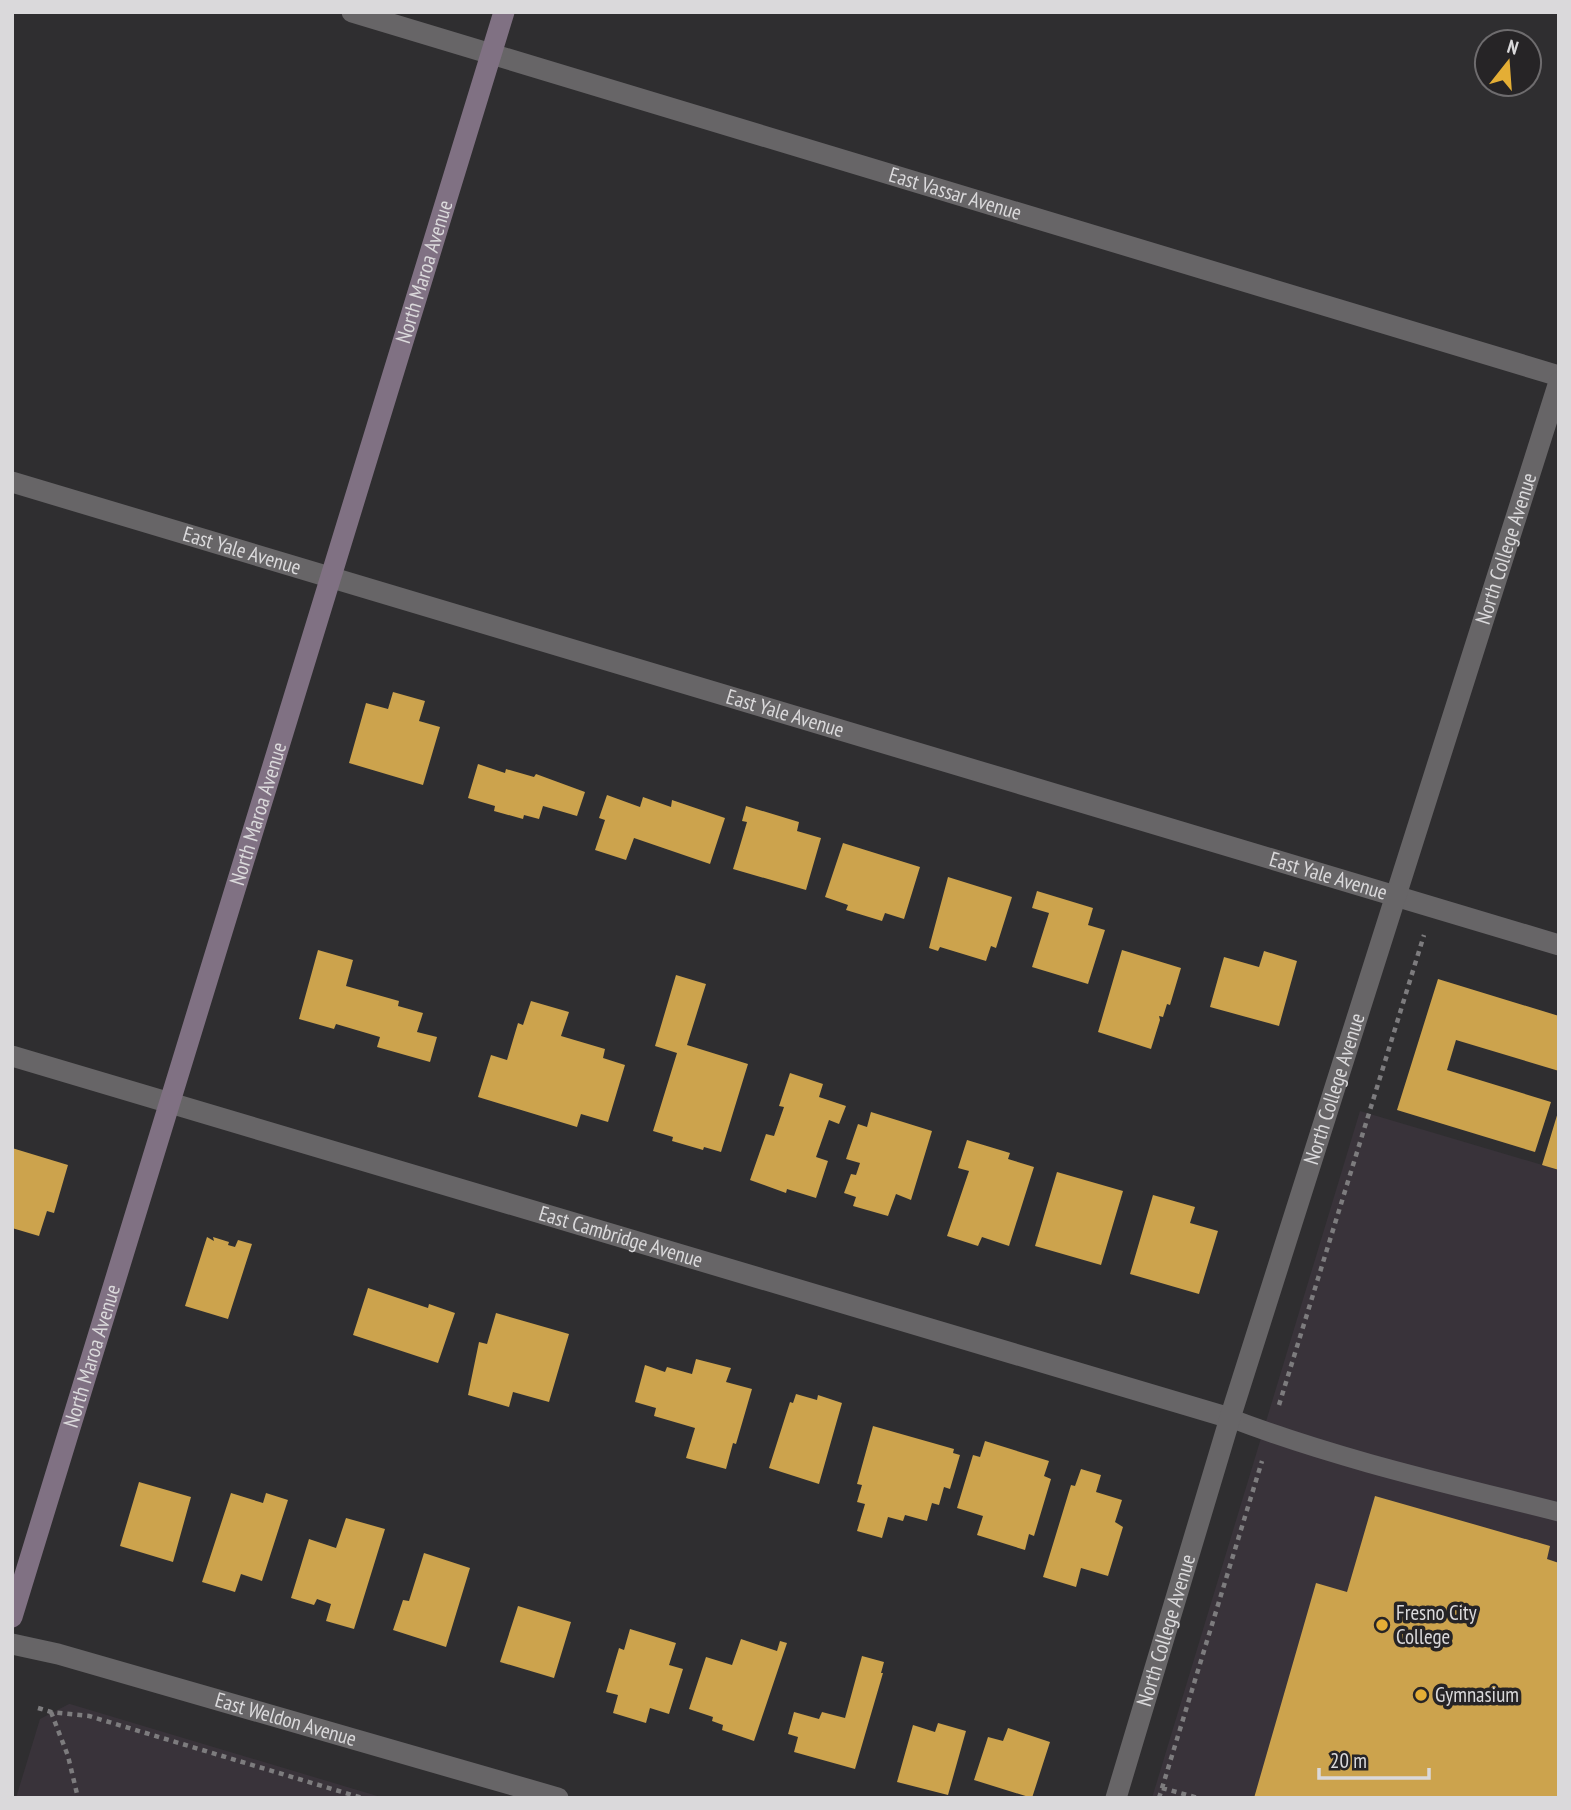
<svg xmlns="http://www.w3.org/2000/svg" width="1571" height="1810" viewBox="0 0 1571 1810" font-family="'PT Sans Narrow',sans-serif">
  <rect width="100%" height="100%" fill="#2f2e30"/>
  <!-- built -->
  <path fill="#39333a" d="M1360,1111L1559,1170V1798H1152Z
    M69,1704H70L384,1798H16L40,1719Z"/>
  <!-- building -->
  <path fill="#cca34d" d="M393,692L425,701L419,721L440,727L423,785L349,763L366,703L388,709Z
    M478,764L505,773L506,769L534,777L536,774L585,792L577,816L543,806L539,819L524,815L523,819L494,811L495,806L468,798Z
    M607,795L640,807L643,797L671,807L672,800L725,818L710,864L634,838L626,860L595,850L605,820L599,818Z
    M746,806L799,822L797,831L821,838L806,890L733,869L747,822L742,821Z
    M843,843L920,867L904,919L885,913L882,921L846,910L848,905L825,897Z
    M948,877L1012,897L996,948L991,946L986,961L940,947L938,951L929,948Z
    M1037,891L1093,908L1088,925L1105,930L1088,984L1032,967L1049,913L1032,908Z
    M318,950L353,960L346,986L399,1001L398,1006L423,1013L417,1032L437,1037L430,1062L377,1047L380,1037L336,1024L334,1029L299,1019Z
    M1122,950L1181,968L1170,1005L1167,1004L1163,1017L1159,1016L1160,1020L1151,1049L1098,1032Z
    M1264,951L1297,961L1279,1026L1210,1007L1224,957L1259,967Z
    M676,975L706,984L687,1045L748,1064L721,1152L704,1147L703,1150L672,1141L673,1137L653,1131L677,1053L655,1046Z
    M1438,979L1559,1016V1071L1456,1040L1447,1070L1551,1102L1535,1152L1397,1110Z
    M531,1001L569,1012L561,1036L605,1049L603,1058L625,1065L608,1122L581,1114L577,1127L478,1097L491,1055L507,1060L518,1023L523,1025Z
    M790,1073L823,1084L819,1097L846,1106L839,1124L829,1120L816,1157L828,1161L816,1198L787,1189L786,1193L750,1180L766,1134L774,1136L784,1107L779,1106Z
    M871,1112L932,1131L911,1200L896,1194L888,1216L853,1206L856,1197L844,1193L851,1174L856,1175L860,1163L846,1159L858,1124L867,1127Z
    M1558,1112H1559V1170L1542,1165Z
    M967,1140L1010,1153L1008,1159L1034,1167L1009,1246L982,1237L978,1246L947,1236L969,1171L958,1168Z
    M12,1148L68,1165L54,1213L47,1211L39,1236L12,1228Z
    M1057,1172L1123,1191L1101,1265L1035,1246Z
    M1153,1195L1195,1207L1190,1223L1218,1231L1199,1294L1130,1274Z
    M207,1237L214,1241L213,1237L229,1242L228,1245L235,1247L238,1240L252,1244L228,1319L185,1306Z
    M368,1288L428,1308L429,1304L455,1313L438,1363L353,1335Z
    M496,1313L569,1334L549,1402L513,1392L509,1407L468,1395L479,1342L487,1344Z
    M696,1359L731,1368L726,1382L752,1389L736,1444L733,1443L726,1469L686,1458L695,1428L654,1416L656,1408L635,1402L645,1365L665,1372L667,1367L692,1374Z
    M796,1394L817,1400L818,1395L842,1403L819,1484L769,1468L790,1402L793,1403Z
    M873,1426L954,1449L953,1453L960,1455L950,1489L944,1487L939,1505L932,1503L927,1521L905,1515L903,1521L888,1517L882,1538L857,1531L865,1504L857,1502L862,1485L857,1484Z
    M985,1441L1049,1461L1044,1476L1051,1479L1034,1536L1029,1534L1025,1550L977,1535L983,1516L957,1508L973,1455L980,1457Z
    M1081,1469L1101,1475L1096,1492L1122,1500L1115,1522L1123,1527L1108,1576L1081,1568L1076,1587L1043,1577L1071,1485L1075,1486Z
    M139,1482L191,1497L173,1562L120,1546Z
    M231,1493L263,1503L266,1493L288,1500L262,1581L241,1574L235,1592L202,1582Z
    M1375,1496L1550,1546L1547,1559L1559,1563V1798H1254L1316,1583L1347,1592Z
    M346,1518L385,1529L354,1629L326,1621L331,1604L317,1599L314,1605L291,1598L309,1539L336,1548Z
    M424,1553L470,1568L446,1647L393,1630L403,1600L409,1601Z
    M518,1606L571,1622L554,1678L500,1662Z
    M630,1629L676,1643L669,1665L683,1669L669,1714L650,1708L646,1723L613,1713L618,1695L606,1692L619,1648L624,1650Z
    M741,1639L777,1651L780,1641L787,1643L754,1741L722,1730L723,1725L712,1721L713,1717L689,1709L706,1657L732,1665Z
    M862,1656L884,1662L881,1673H883L855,1769L794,1752L798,1737L788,1734L794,1712L819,1719L822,1712L845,1718Z
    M938,1723L966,1731L948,1795L897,1782L913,1725L935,1732Z
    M1008,1728L1050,1742L1032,1798L974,1780L988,1737L1003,1741Z"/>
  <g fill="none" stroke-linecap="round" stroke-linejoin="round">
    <!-- path -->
    <path stroke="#7d7c7e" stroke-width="4.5" stroke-dasharray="5 5" stroke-linecap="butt" d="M1279,1405L1424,935
      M38,1708L51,1712L89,1716L362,1798
      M51,1712L68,1756L78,1798
      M1162,1788L1198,1798
      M1159,1798L1262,1461"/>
    <!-- lane -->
    <path stroke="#676567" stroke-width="19" d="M1230,1418C1337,1459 1448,1484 1559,1512"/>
    <!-- street -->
    <g stroke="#676567" stroke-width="21">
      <path id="s1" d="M352,12L1559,376"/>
      <path id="s2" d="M12,482L1559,945"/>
      <path id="s3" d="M12,1056L1230,1418"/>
      <path id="s4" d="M12,1644L58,1654L558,1798"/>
      <path id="s5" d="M1116,1798L1230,1418L1559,382"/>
    </g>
    <!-- secondary -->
    <path stroke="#807183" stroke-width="21" id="s6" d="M12,1617L504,12"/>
  </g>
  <!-- markers -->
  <g fill="#e4ae35" stroke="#262426" stroke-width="2.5">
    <circle cx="1382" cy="1625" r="7"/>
    <circle cx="1421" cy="1695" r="7"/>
  </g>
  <g text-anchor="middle" stroke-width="7" stroke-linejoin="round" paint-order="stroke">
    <!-- street labels -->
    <g font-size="21" fill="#dad9db" stroke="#262426">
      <text dy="7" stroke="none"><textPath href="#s1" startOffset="630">East Vassar Avenue</textPath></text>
      <text dy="7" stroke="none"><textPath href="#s6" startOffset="1407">North Maroa Avenue</textPath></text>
      <text dy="7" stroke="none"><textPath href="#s5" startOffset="1309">North College Avenue</textPath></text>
      <text dy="7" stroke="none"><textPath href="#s2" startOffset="240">East Yale Avenue</textPath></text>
      <text dy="7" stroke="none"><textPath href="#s2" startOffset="807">East Yale Avenue</textPath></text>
      <text dy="7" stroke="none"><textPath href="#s6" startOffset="840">North Maroa Avenue</textPath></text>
      <text dy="7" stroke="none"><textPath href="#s2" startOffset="1374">East Yale Avenue</textPath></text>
      <text dy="7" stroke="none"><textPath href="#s5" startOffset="742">North College Avenue</textPath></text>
      <text dy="7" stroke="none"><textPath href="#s3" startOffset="635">East Cambridge Avenue</textPath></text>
      <text dy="7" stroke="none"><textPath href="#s6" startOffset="273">North Maroa Avenue</textPath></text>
      <text dy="7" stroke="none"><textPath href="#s5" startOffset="175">North College Avenue</textPath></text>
      <text dy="7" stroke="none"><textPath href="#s4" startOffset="284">East Weldon Avenue</textPath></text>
    </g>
    <!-- poi labels -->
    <g font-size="21" fill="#dad9db" stroke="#262426" text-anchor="start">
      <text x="1396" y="1620">Fresno City<tspan x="1396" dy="24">College</tspan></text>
      <text x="1435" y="1702">Gymnasium</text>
    </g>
  </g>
  <!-- border -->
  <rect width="1571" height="1810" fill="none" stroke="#dad9db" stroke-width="28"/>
  <!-- north arrow -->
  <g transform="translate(1508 63) rotate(17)"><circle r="33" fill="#262426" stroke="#6e6c6e" stroke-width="2"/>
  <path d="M0-5L12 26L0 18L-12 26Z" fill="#e4ae35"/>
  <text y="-10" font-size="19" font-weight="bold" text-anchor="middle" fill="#dad9db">N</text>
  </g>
  <!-- scale -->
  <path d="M1319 1768v10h110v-10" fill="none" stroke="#dad9db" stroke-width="3.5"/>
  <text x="1330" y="1768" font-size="21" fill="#dad9db" stroke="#262426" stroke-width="5" paint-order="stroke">20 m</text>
</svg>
